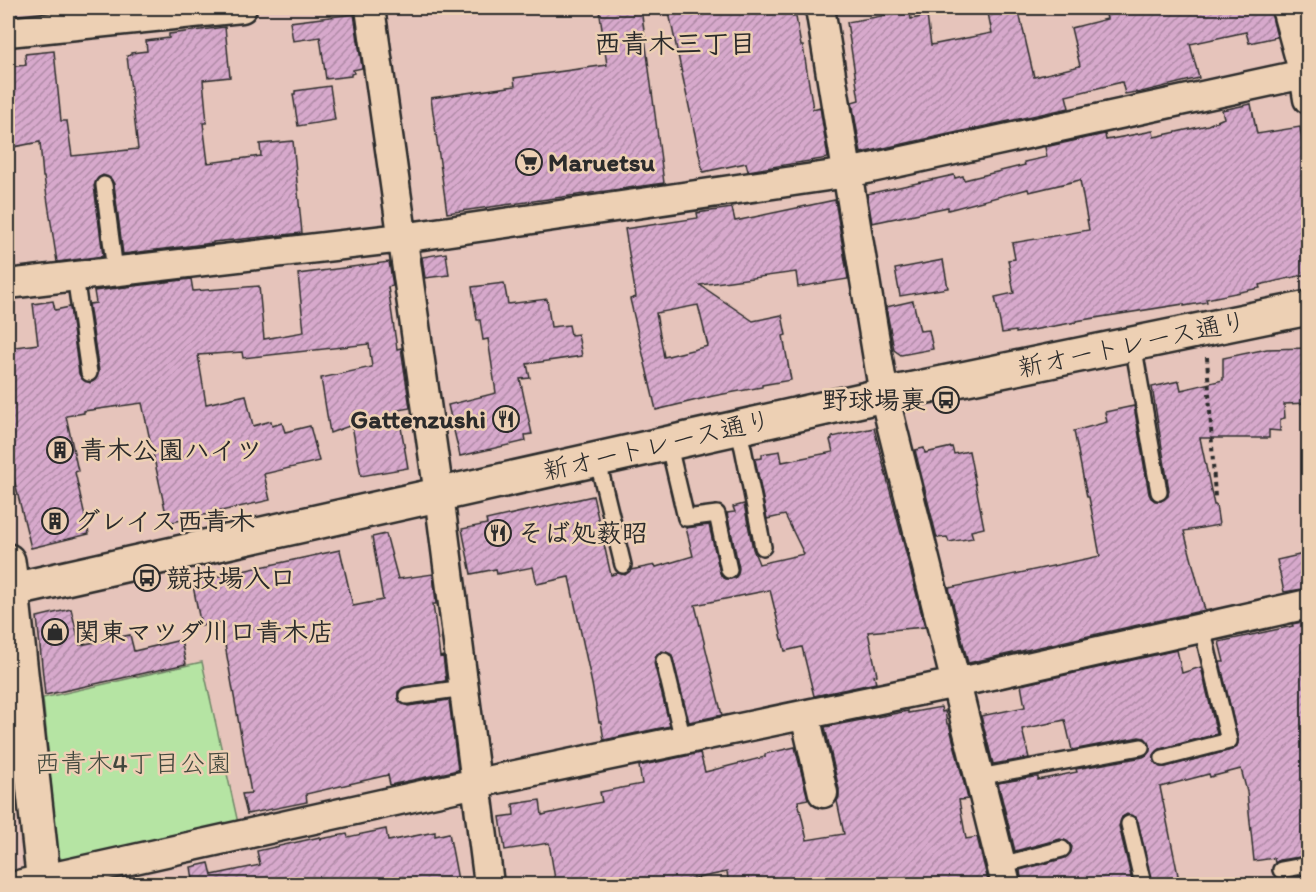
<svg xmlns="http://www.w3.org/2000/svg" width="1316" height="892" viewBox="0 0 1316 892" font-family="Itim,'Klee One',sans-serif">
  <defs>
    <pattern id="building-hatch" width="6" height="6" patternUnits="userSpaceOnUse" patternTransform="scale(1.5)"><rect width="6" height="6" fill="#d7a9cc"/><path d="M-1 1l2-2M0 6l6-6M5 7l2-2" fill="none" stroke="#af8aa6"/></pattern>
  </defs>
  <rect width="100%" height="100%" fill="#e6c4bb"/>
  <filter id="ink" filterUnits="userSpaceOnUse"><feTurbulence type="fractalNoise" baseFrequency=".0167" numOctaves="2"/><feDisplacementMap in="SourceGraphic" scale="12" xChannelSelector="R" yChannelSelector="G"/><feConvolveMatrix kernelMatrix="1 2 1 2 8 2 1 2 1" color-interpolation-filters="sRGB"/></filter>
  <g filter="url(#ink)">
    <!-- green -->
    <path fill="#b5e4a3" stroke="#708867" stroke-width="1.5" d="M202,662L238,823L69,865L58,856L43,698Z"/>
    <!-- building -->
    <path fill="url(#building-hatch)" stroke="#2b2b2b" stroke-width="1.5" fill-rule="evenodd" d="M599,8H641L664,183L447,213L431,98L515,86L514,78L607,65Z
      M668,8H792L793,17H796L801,46H803L813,109L820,107L828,158L748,171L746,163L703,172Z
      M987,8H1018L1034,77L1080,66L1071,28L1107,19L1105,10L1117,8H1270L1277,37L1249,43L1246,32L1190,44L1199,78L1137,93L1136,92L1125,94L1122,82L1066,96L1069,108L861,153L852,102L859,100L847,22L910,11L911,19L927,16L931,45L992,33Z
      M354,14L362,68L353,70L354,73L351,74V76L326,79L320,37L293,41L290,22Z
      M225,27L230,77L203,80L207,123H203L208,163L261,156L260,144L293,141L302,233L213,242V243L123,254L114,184L111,179L103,175L98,178L94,186L103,256L57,262L44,177H43L40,142L8,148V67L26,65L25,54L54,51L61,121H67L72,156L138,149L127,56L131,55V53L147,51L146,41L169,38V34Z
      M330,86L335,120L298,126L293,94H295V91Z
      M1251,104L1257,134L1300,127L1308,176V274L1259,285L1260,288L1206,299L1207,302L1184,306V304L1076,321V322L1016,333V331L1002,333L995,297L1014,293L1008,260L1015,259L1012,243L1089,230L1080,180L1029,192L1028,189L948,210V207L872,223L867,194L954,175L955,178L963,176L964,180L1025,165L1024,162L1047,157L1045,147L1105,134L1106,140L1153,131L1154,137L1208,125L1224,118L1222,110Z
      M835,200L848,279L798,287L796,272L700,285L753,321L782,315L786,335L783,336L791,380L762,385V387L713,396L656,410L630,299L636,297L625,229L698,218L697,213L732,208L735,221ZM698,305L708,346L664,357L656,313Z
      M446,253L449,275L425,278L422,257Z
      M943,260L948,288L900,296L895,269Z
      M389,262L393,286L388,287L397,349L401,348L410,408L398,410L408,468L361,476L352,425L330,433L321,378L372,367L369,344L243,358L242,352L198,355L206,404L246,395L253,426L271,421L272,426L282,423L285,432L310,426L319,461L264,474L270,500L168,523L142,403L84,411V413L66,416L78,471L75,472L89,534L31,548L13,475L8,441V348L38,344L33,304L53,301L55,310L70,307L79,374L82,379L90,383L95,380L99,372L89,304L96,303L94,291L191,279L193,291L259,286L264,339L304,332L298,274Z
      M504,283L508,304L547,299L551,327L569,325L571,335L578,334L582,356L527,364L530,378L520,379L532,434L525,435L526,441L460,456L448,405L496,393L488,339L483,340L480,320H477L472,287Z
      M913,301L920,331L929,330L933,349L901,355L894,350L886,307Z
      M1308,348V403L1284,404L1285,418L1280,419V431L1269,430V438H1200L1214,505H1216L1219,525L1184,531L1205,610L968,663L949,588L1100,556L1089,497H1087L1074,431L1107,422L1105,412L1134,406L1149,494L1151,498L1155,501H1161L1168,496L1169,490L1152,387L1179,381L1181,390L1223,380V358L1267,349Z
      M874,428L925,627L868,632L877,675L874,676L876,683L814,696L802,647L785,651L770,590L695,605L722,715L689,722L673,659L671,654L662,651L657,654L654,663L670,726L604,740L601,722H599L592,684L569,577L537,584L533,567L497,574L496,569L471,574L462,529L487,524L486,520L593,496L611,575L618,573L625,575L631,570L655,565L656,567L693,556L686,528L709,525L720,573L722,577L727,579L735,578L738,574L739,568L727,513L735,512L733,507L744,504L753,549L759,564L804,554L785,515L767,519L755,459L762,458V454L780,451L782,462L833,452L830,440L832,439V437Z
      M952,447L954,454L969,451L984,528L971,531L973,538L949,542L947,537L937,538L915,450L924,448L925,453Z
      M386,534L398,579L433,574L436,604H433L440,657L443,656L446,681L405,687L398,692V698L400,702L408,706L449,700L458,770L390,785L388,775L306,794L307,802L247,814L242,794L251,793L221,622L201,626L193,586H197L196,581L340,550L353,606L383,600L372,537Z
      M1308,553V588L1284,592L1277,560Z
      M71,609L80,645L130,635L134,651L181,640L186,664L45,695L37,617Z
      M1308,621V856L1279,860L1275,863L1274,858L1254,861L1247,792L1241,769L1210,777L1209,774L1160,787L1180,885H1152L1138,822L1136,817L1127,814L1122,817L1119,826L1133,885H1022L1020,870L1065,858L1071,852L1072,847L1068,842L1060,839L1015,851L998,783L1033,777H1038V780L1077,772L1076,769L1143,757L1147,755L1150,751V745L1145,738L1139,737L1072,750L1065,720L1022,729L1029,758L993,764L981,716L1025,707L1021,685L1177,650L1182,673L1201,667L1217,734L1160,749L1154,755V761L1160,767H1165L1231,750L1236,748L1238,743V739L1220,662H1224L1219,642L1293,626L1292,624Z
      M941,707L942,712L945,711L947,724H949L968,799L959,800L966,839L977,837L989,885H729L727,872L664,885H556L549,843L505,850L500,817L514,815L513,804L540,800L542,815L602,802L600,792L642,784L639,766L700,753L705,772L765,757V754L795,747L808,799L798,801L807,840L844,834L837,801L839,797V789L825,727L908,711V713Z
      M386,829L388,841L435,832V836L449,833L459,885H405L404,877L370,885H194L191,867L209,863L212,875L260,865L257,851L320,837V839L347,834L348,837Z
      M1308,875V885H1279L1278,879L1283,880Z"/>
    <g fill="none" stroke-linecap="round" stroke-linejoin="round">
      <defs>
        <path id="lane" d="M104,185L115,271
          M75,276L89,373
          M1133,344L1159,492
          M737,427L743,448L763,547
          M668,442L686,518L717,514L729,570
          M597,458L623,565
          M664,661L683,740
          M407,696L464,688
          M1163,758L1229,741L1202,628
          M979,777L1141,747
          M1129,824L1143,884
          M1001,865L1062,849
          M1281,870L1308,865"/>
        <path id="street" d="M370,8L439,495L489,884
          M820,8L884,395L1006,884
          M1286,8L1304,74L1308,99
          M8,32L242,8
          M8,284L402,238L848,173L1304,74
          M805,715L823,793
          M22,884L458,787L956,683L1308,604"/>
        <path id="secondary" d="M8,561L12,590L44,884
          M8,591L884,395L1308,308"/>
      </defs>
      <!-- lane casing -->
      <use href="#lane" stroke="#2b2b2b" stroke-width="20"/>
      <!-- street casing -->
      <use href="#street" stroke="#2b2b2b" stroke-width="33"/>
      <!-- secondary casing -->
      <use href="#secondary" stroke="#2b2b2b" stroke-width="38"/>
      <!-- path -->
      <path stroke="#2b2b2b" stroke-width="4" stroke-dasharray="4.5 4.5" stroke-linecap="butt" d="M1207,357L1215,498"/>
      <!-- lane -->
      <use href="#lane" stroke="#edd0b4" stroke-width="15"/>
      <!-- street -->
      <use href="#street" stroke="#edd0b4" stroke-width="28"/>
      <!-- secondary -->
      <use href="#secondary" stroke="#edd0b4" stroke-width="33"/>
    </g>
  </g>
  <!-- icons -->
  <defs>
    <symbol id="supermarket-ring" viewBox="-11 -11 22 22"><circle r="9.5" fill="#edd0b4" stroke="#2b2b2b" stroke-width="1.5"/><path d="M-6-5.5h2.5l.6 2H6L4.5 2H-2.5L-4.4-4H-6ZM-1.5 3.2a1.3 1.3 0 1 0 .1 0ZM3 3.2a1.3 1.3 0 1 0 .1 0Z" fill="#2b2b2b"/></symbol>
    <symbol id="bus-ring" viewBox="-11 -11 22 22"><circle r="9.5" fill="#edd0b4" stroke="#2b2b2b" stroke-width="1.5"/><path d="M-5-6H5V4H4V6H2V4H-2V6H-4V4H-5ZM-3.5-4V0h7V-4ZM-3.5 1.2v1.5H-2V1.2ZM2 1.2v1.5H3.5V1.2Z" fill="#2b2b2b"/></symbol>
    <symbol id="restaurant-ring" viewBox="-11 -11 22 22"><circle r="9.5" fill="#edd0b4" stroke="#2b2b2b" stroke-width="1.5"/><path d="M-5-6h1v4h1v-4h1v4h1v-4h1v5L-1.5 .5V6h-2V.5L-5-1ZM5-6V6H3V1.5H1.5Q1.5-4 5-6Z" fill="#2b2b2b"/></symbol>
    <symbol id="building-ring" viewBox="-11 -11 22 22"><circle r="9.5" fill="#edd0b4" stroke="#2b2b2b" stroke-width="1.5"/><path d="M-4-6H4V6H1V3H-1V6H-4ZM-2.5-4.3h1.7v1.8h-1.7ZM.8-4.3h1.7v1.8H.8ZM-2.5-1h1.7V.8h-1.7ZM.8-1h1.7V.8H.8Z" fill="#2b2b2b"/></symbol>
    <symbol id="shop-ring" viewBox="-11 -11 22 22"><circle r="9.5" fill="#edd0b4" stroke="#2b2b2b" stroke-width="1.5"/><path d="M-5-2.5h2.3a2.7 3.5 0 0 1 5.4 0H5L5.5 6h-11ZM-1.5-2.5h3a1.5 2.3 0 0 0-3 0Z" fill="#2b2b2b"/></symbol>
  </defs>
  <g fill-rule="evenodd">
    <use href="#supermarket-ring" x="514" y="147" width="30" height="30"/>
    <use href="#bus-ring" x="931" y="385" width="30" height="30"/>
    <use href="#restaurant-ring" x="491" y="404" width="30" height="30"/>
    <use href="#building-ring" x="45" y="435" width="30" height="30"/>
    <use href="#building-ring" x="40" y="506" width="30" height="30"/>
    <use href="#restaurant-ring" x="483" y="518" width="30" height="30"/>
    <use href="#bus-ring" x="132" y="563" width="30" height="30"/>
    <use href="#shop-ring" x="40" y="617" width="30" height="30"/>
  </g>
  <g text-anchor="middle" stroke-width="5" stroke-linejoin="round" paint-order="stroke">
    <!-- poi labels -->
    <g font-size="26" font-weight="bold" fill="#2b2b2b" stroke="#edd0b4" text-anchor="start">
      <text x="548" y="171">Maruetsu</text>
      <text x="926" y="409" text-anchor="end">野球場裏</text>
      <text x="486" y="428" text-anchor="end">Gattenzushi</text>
      <text x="80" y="459">青木公園ハイツ</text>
      <text x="74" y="530">グレイス西青木</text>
      <text x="518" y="542">そば処薮昭</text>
      <text x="166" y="587">競技場入口</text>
      <text x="74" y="641">関東マツダ川口青木店</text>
    </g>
    <!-- street labels -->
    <g font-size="26" fill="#2b2b2b" stroke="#edd0b4">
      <text transform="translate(1132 344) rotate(-12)" y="9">新オートレース通り</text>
      <text transform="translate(657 445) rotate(-13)" y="9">新オートレース通り</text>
    </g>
    <!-- park labels -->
    <g font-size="26" fill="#40473d" stroke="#edd0b4">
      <text x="133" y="772">西青木4丁目公園</text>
    </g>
    <!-- neighbourhood labels -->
    <g font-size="27" font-weight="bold" fill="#2b2b2b" stroke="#edd0b4">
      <text x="675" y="53">西青木三丁目</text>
    </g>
  </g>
  <!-- margin -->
  <rect width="1316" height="892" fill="none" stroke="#edd0b4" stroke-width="30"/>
  <rect x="15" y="15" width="1286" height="862" fill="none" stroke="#2b2b2b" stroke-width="2" filter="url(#ink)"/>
</svg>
